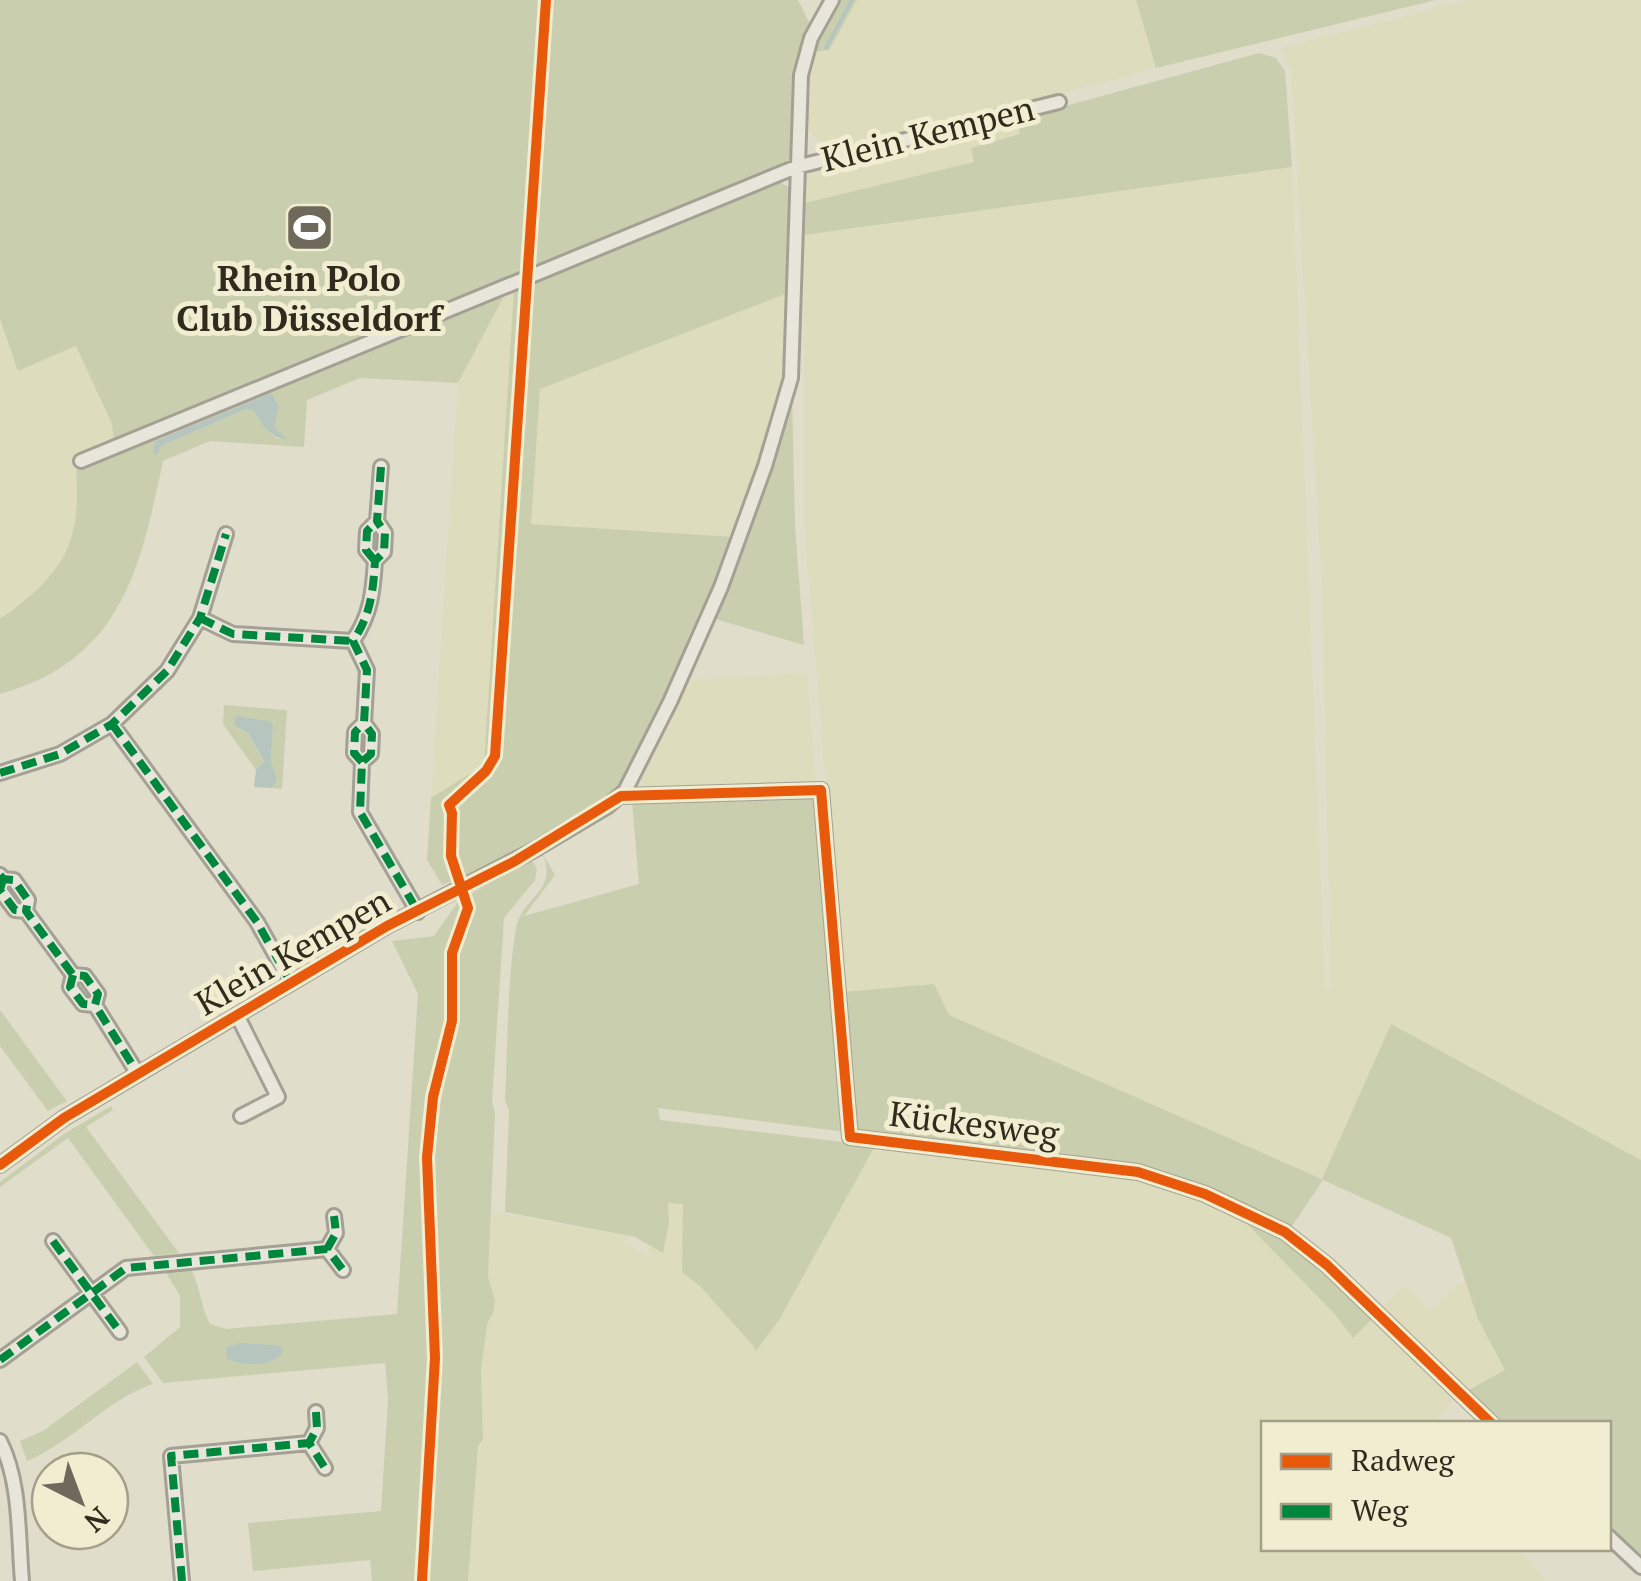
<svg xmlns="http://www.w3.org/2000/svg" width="1641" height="1581" viewBox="0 0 1641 1581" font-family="'PT Serif',serif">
  <rect width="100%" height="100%" fill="#e0ddca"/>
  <!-- farmland -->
  <path fill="#dddcbc" d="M857,0H1136L1156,68L878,141L828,149L806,129L811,52L843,22Z
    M1469,0H1641V1160L1391,1024L1323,1179L949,1015L843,992L804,522V235L1292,167L1325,988L1331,991L1322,587L1291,72L1282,48Z
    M1017,123L1021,134L974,162L805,203V171L812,166Z
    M515,288L484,766L431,798L458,383L506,292Z
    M788,293L787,362L757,472L733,537L531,524L540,389Z
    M0,319L18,371L76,346L112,424L114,443L73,458L79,503L69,550L55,574L0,618Z
    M807,673L816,786L637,790L688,680Z
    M875,1146L1123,1176L1182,1190L1241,1218L1333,1312L1353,1338L1372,1319L1455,1399L1432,1423L1264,1424V1548L1518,1549L1546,1581H468L478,1446L483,1439L481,1370L487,1324L493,1313L495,1300L488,1277L491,1212L635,1237L622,1242L650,1257L647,1245L663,1252L669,1222L668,1202L684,1204L682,1272L702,1288L755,1348L779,1320Z
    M1466,1282L1478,1319L1505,1370L1465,1392L1379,1310L1403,1286L1431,1311L1458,1284Z"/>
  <!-- green -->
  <path fill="#c9cfae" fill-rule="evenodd" d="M0,0H798L810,24C794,69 791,112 790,159L782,167L550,260L549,271L758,189L780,182L790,188L788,293L540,389L531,524L733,537L690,645L625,782C582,823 497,863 442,885L427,860L431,798L484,765L515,274L114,443L112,424L76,346L18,371L0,319Z
    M839,0H857L829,50L811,52Z
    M1136,0H1436L1156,68Z
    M1259,53L1276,58L1285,71L1292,167L804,235L805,203L974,162L971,148L1020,134L1017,123L1062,107Z
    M506,292L458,383L360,378L307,400L304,447L210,441L163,461C140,569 122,660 0,694V618C12,612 22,602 32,594C73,558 80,524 76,471ZM271,393L279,406L273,427L283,436L278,439L267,431L253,410L246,409L161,446L158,450L155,441Z
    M792,396L795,526L804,645L715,619L769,476Z
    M224,705L287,710L282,789L272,788L277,780L271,761L273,726L238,728L249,734L264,763L256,770L223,724Z
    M810,795L817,797L846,1132L658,1108L660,1120L875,1146L779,1320L755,1352V1348L702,1288L682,1272L683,1204L668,1203L669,1222L663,1253L635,1237L505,1212L509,1111L505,1100C508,1046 507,980 516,928C521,898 560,890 542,853L555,875L524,916L639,884L632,801Z
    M531,859L537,869L535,880L504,918L492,1101L495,1113L488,1277L495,1300L493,1313L487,1324L481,1370L483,1439L478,1446L468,1581H372L370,1560L253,1571L248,1523L381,1511L388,1399L385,1363L163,1383L144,1357L180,1327V1296L165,1271L190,1268C201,1287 200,1306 210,1324L226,1329L397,1314L418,994L392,941L434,936L458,902Z
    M934,984L949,1015L1322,1179L1391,1024L1641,1160V1560L1609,1529L1608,1424L1498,1423L1465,1392L1505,1370L1478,1319L1451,1238L1323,1180L1290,1229L1186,1179L1124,1163L854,1132L843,992Z
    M0,1010L67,1101L48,1111L0,1046Z
    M111,1106L113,1110L86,1127L179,1253L154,1256L68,1138L0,1187V1182L64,1134Z
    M1241,1218L1283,1237L1372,1319L1353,1338L1333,1312Z
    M137,1362L153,1384C107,1399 73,1442 27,1461L20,1441L43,1431Z"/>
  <!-- water -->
  <path fill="#b6c5bd" d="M271,393L279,406L274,427L287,439C268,438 262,424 253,410L246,409L161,446L157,455L153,454L155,441Z
    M236,716L270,721L273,726L271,761L277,780L272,788L254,787L256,770L264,762L249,734L234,725Z
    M240,1343L275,1345L281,1346L282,1354C269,1367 244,1366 227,1359L226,1348Z"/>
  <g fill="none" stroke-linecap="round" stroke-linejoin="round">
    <!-- stream -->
    <path stroke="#b6c5bd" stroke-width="4" d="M826,48L852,0"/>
    <defs>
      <path id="street" d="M81,461L796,167L1059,102
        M381,467L377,521L385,533L384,552L375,561C373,592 371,614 353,641L367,670L364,723L372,734L371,754L362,762L360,812L418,912
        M375,561L366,550L367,531L377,521
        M200,618L233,634L353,641
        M112,724L257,922L291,983
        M362,762L354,753L355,732L364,723
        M0,773L60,754L112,724L167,671L200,618L226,534
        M621,796L821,790L850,1137L1138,1172L1205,1194L1285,1232L1327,1265L1492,1424
        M0,875L3,879L14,880L28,900L26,911L73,975L85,976L98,994L95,1005L138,1074
        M3,879L0,890L15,910L26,911
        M73,975L70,987L83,1004L95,1005
        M237,1015L278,1097L241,1116
        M0,1165L64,1118L387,926L534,850L608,806L625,791L670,702L721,587L765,466L791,378L801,75L811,38L832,0
        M53,1241L120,1332
        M327,1249L336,1233L334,1216
        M0,1360L126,1268L327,1249L343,1270
        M316,1412L317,1428L309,1443L325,1468
        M0,1441C21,1482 18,1536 22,1581
        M1608,1536L1641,1567
        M182,1581L171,1456L309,1443"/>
    </defs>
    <!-- street casing -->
    <use href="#street" stroke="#a4a194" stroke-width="18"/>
    <!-- street -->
    <use href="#street" stroke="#e8e6db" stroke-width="12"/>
    <!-- quiet -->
    <path stroke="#00873e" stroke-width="8" stroke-dasharray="15 8" stroke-linecap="butt" d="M381,467L377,521L385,533L384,552L375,561C373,592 371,614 353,641L367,670L364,723L372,734L371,754L362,762L360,812L418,912
      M375,561L366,550L367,531L377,521
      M200,618L233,634L353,641
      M112,724L257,922L291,983
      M362,762L354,753L355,732L364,723
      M0,773L60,754L112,724L167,671L200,618L226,534
      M0,875L3,879L14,880L28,900L26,911L73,975L85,976L98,994L95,1005L138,1074
      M3,879L0,890L15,910L26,911
      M73,975L70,987L83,1004L95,1005
      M53,1241L120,1332
      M327,1249L336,1233L334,1216
      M0,1360L126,1268L327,1249L343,1270
      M316,1412L317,1428L309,1443L325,1468
      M182,1581L171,1456L309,1443"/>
    <defs>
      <path id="cycleway" d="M0,1165L64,1118L237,1015L387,926L515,861L621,796L821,790L850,1137L1138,1172L1205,1194L1285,1232L1327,1265L1492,1424
        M422,1581L435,1358L427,1157L433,1097L452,1021V953L468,908L451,856L452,813L449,805L486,771L495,756L546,0"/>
    </defs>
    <!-- cycleway casing -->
    <use href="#cycleway" stroke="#f0edd1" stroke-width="16"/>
    <!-- cycleway -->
    <use href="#cycleway" stroke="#e8590c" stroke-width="10"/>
  </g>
  <!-- icons -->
  <defs>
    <symbol id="stadium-square" viewBox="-11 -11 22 22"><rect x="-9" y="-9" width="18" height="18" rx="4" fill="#6e695a" stroke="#f0edd1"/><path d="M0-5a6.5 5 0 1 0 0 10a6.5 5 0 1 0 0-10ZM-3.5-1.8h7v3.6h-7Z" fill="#fff"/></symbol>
  </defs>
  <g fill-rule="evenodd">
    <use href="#stadium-square" x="282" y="200" width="55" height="55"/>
  </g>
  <g text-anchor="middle" stroke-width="10" stroke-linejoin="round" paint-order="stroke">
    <!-- street labels -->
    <g font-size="35" fill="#312b1e" stroke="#f0edd1">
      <text transform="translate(928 134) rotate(-14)" y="12">Klein Kempen</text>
      <text transform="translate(293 952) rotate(-30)" y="12">Klein Kempen</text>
      <text transform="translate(974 1124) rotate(7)" y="12">Kückesweg</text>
    </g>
    <!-- poi labels -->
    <g font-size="35" font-weight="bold" fill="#312b1e" stroke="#f0edd1">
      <text x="309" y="291">Rhein Polo<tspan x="309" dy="40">Club Düsseldorf</tspan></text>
    </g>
  </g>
  <!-- legend -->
  <rect x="1261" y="1421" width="350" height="130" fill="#f0edd1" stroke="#a49f89" stroke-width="2.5"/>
  <rect x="1281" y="1454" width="50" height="15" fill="#e8590c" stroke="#a49f89" stroke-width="2.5"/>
  <text x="1351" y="1471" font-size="30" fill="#312b1e">Radweg</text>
  <rect x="1281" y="1504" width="50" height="15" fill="#00873e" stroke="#a49f89" stroke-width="2.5"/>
  <text x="1351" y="1521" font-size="30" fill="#312b1e">Weg</text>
  <!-- north arrow -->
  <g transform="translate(80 1501) rotate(138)"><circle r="48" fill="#f0edd1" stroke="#a49f89" stroke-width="2.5"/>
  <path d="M0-8L18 38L0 25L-18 38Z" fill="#6e695a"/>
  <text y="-15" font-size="28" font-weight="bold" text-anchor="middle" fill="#312b1e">N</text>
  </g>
</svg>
